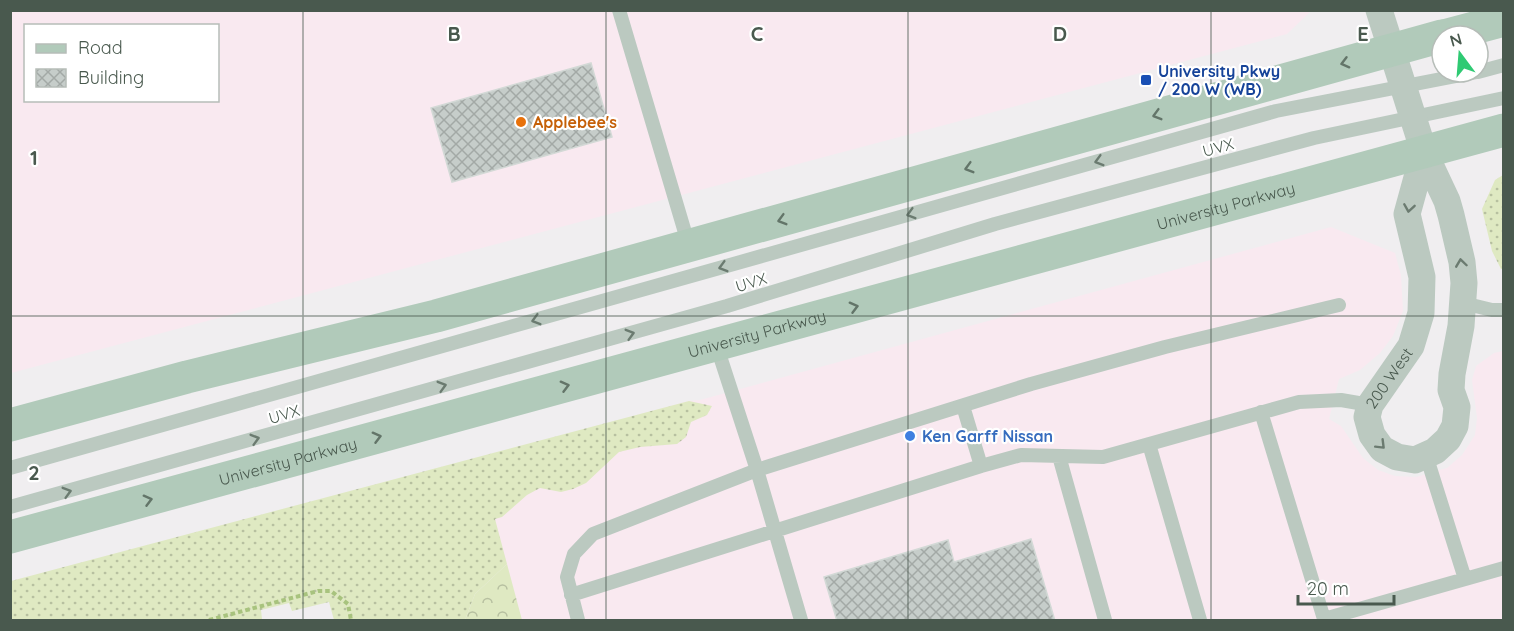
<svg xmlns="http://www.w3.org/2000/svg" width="1514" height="631" viewBox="0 0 1514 631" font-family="Quicksand,sans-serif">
  <defs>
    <pattern id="grass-dots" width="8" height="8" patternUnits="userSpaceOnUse" patternTransform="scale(1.5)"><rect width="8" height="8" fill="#dfe9c2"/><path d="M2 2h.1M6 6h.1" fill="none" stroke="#b7c0a0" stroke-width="1.8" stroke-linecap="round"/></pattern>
    <pattern id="forest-crowns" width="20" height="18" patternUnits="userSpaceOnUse" patternTransform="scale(1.5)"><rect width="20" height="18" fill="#dfe9c2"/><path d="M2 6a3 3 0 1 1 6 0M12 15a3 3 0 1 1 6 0" fill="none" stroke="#b7c0a0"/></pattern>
    <pattern id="building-cross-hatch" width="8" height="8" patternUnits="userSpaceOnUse" patternTransform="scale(1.5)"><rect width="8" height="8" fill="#c6cdca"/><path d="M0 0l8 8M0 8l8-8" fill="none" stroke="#a3a9a6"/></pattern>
  </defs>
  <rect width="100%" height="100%" fill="#f0eef0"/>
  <!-- commercial -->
  <path fill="#f9e9f0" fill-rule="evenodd" d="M11,11H1311L1287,34L11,373ZM26,26H218V100H26Z
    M1331,227L1395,253L1401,275L1403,311L1393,336L1380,353L1360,370L1339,379L1329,419L1341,426L1363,458L1378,470L1395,476L1416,477L1447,468L1462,455L1475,435L1477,418L1472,380L1476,366L1494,353L1503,351V620H522L478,459L689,401L700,400Z"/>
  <!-- grass -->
  <path fill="url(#grass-dots)" d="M1503,175V269H1501L1492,251L1482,209L1495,180Z
    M689,401L712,406L707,415L691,422L686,437L677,444L640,447L619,452L586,483L573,489L561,492L540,488L527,495L502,517L495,519L507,564L475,594L465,620H334L329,602L292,611L289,603L261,610L262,619L255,620H11V581Z"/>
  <!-- forest -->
  <path fill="url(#forest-crowns)" d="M507,564L522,620H465L475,594Z"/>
  <!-- building -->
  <path fill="url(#building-cross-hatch)" stroke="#d3d9d6" stroke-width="1.5" d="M591,63L612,137L452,182L431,108Z
    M1031,539L1055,621H837L824,577L948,540L954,562Z"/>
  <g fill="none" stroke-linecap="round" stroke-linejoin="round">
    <!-- path -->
    <path stroke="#a8c37e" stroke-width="4" stroke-dasharray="4.5 3" stroke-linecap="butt" d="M209,620L318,591H331L348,604L351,620"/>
    <!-- lane -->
    <path stroke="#bbc9c0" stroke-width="14" d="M619,10L689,246
      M1478,72L1504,65
      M1463,303L1492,310H1504
      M716,344L757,470L801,620
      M1261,412L1324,619L1504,568
      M1149,444L1200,620
      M1426,455L1465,579
      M1059,456L1105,620
      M981,466L1021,455L1103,457L1299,402L1341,400L1370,405
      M10,468L1276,111L1477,72
      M10,507L727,306L995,224L1314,138L1504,98
      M571,595L981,466L963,406
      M578,620L567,577L574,554L593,534L757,470L1031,384L1165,347L1339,305"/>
    <!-- street -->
    <path stroke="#bbc9c0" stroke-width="27" id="s1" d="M1379,10L1424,152L1447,201L1451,215L1462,262L1464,283L1461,326L1452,374L1451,390L1457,407L1455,426L1448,439L1435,451L1415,460L1397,457L1382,449L1372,435L1367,417L1370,405L1411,346L1421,313L1422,277L1407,214L1424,152"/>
    <!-- primary -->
    <g stroke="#b1caba" stroke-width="33">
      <path d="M1444,36L1504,20"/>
      <path d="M10,425L187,377L436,316L1442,36"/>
      <path id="s2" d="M10,537L1504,130"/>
    </g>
  </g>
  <!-- one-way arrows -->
  <defs><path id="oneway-chevron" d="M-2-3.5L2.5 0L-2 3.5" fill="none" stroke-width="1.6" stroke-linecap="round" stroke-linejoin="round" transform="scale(1.5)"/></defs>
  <g stroke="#637569">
    <use href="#oneway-chevron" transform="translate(1345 63) rotate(165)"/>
    <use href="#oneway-chevron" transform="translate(1157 115) rotate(164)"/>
    <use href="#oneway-chevron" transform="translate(969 168) rotate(164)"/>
    <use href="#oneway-chevron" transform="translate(782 220) rotate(164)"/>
    <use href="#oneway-chevron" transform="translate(854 307) rotate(-15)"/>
    <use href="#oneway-chevron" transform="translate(565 386) rotate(-15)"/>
    <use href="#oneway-chevron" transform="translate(377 437) rotate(-15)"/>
    <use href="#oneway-chevron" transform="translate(148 500) rotate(-15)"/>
  </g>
  <g stroke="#6b7b70">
    <use href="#oneway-chevron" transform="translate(1099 161) rotate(164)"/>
    <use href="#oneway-chevron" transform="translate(1409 208) rotate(99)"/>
    <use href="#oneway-chevron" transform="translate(911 214) rotate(164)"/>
    <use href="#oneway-chevron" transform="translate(1461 263) rotate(-98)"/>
    <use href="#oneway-chevron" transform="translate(723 267) rotate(164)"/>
    <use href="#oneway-chevron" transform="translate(536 320) rotate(164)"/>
    <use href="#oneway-chevron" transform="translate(630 334) rotate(-16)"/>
    <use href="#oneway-chevron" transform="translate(442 386) rotate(-16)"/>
    <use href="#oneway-chevron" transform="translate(255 439) rotate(-16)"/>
    <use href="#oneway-chevron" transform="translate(1381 445) rotate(45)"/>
    <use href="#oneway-chevron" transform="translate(67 492) rotate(-16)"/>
  </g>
  <!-- grid -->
  <path fill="none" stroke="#49594e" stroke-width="1.5" stroke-opacity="0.55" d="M303,10V620M606,10V620M908,10V620M1211,10V620M10,316H1504"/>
  <!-- markers -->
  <rect fill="#1a4fb4" stroke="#fff" stroke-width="2" x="1140" y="74" width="12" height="12" rx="3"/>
  <circle fill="#e8710a" stroke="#fff" stroke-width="2" cx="521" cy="122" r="6"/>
  <circle fill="#3f7fe0" stroke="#fff" stroke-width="2" cx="910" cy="436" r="6"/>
  <g text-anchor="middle" stroke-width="4.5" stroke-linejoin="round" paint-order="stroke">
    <!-- transit labels -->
    <g font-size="16" font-weight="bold" fill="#164399" stroke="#fff" text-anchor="start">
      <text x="1158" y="77">University Pkwy<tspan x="1158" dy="18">/ 200 W (WB)</tspan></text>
    </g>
    <!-- food labels -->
    <g font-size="16" font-weight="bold" fill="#c56008" stroke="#fff" text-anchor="start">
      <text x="533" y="128">Applebee's</text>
    </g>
    <!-- street labels -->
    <g font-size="16" fill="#49594e" stroke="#fff">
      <text transform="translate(1218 147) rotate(-15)" y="6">UVX</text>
      <text dy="6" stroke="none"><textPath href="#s2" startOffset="1260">University Parkway</textPath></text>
      <text transform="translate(751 282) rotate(-17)" y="6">UVX</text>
      <text dy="6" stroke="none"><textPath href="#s2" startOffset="774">University Parkway</textPath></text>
      <text dy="6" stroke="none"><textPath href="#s1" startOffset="603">200 West</textPath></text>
      <text transform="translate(284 414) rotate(-16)" y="6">UVX</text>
      <text dy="6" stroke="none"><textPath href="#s2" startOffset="288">University Parkway</textPath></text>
    </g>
    <!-- shop labels -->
    <g font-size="16" font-weight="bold" fill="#366cbe" stroke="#fff" text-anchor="start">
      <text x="922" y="442">Ken Garff Nissan</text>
    </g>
  </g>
  <g font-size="20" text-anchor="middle" font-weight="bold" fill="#49594e" stroke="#fff" stroke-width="4.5" stroke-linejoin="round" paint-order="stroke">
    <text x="454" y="41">B</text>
    <text x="757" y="41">C</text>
    <text x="1060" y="41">D</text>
    <text x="1363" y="41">E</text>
    <text x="34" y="165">1</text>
    <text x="34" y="480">2</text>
  </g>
  <!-- border -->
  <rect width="1514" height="631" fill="none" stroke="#49594e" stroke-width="24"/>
  <!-- legend -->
  <rect x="24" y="24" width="195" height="78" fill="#ffffff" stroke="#b6bdb8" stroke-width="1.5"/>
  <rect x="36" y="44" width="30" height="9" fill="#b1caba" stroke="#b6bdb8" stroke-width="1.5"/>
  <text x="78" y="54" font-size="18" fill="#49594e">Road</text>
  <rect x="36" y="69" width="30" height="18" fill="url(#building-cross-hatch)" stroke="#b6bdb8" stroke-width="1.5"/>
  <text x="78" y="84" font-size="18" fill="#49594e">Building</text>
  <!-- north arrow -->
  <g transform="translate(1460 54) rotate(344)"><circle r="28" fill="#ffffff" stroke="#b6bdb8" stroke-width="1.5"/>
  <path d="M0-4.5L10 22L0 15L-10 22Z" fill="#2fca73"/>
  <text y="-9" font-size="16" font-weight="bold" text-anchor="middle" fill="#49594e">N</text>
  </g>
  <!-- scale -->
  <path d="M1298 595v9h96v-9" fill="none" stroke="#49594e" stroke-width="3"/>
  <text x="1307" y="595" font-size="18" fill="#49594e" stroke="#ffffff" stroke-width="4.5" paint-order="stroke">20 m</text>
</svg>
